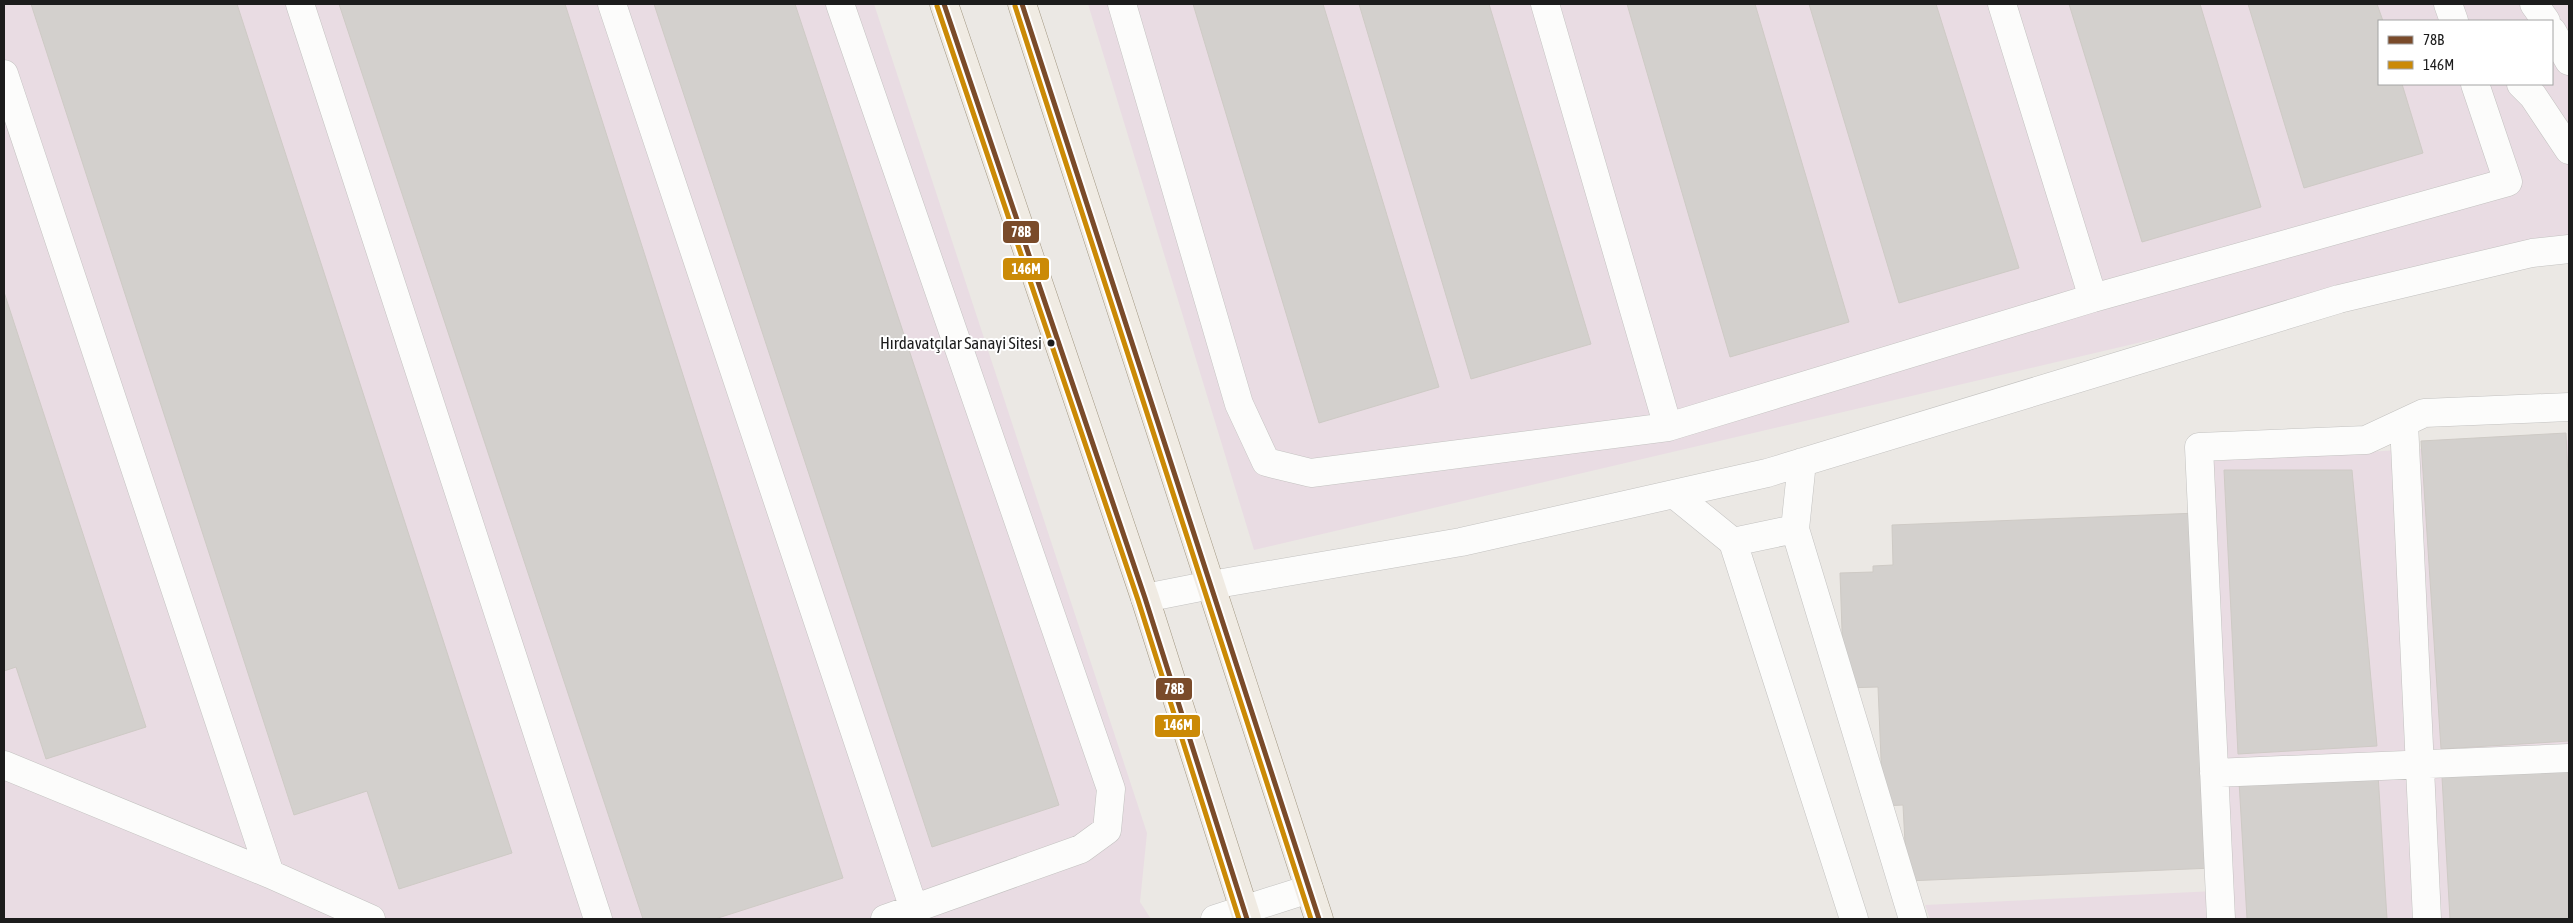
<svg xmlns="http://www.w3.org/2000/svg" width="2573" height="923" viewBox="0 0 2573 923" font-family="'Asap Condensed',sans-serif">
  <rect width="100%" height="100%" fill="#ebe8e4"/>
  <!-- industrial -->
  <path fill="#e9dce3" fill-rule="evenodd" d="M4,4H874L1147,833L1140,902L1151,919H4Z
    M1088,4H2569V242L1254,550ZM2379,21H2552V84H2379Z
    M2569,440V919H1930L1925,905L2215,891L2196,462Z"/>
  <!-- building -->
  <path fill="#d3d0cd" stroke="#cecac5" d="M31,4H237L512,853L399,889L367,791L294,815Z
    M339,4H565L843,878L715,919H643Z
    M654,4H795L1059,805L932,847Z
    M1193,4H1323L1439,387L1319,423Z
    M1359,4H1489L1591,344L1471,379Z
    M1627,4H1755L1849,322L1730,357Z
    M1809,4H1936L2019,268L1899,303Z
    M2069,4H2200L2261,207L2142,242Z
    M2248,4H2377L2383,21H2379V84H2402L2423,153L2304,188Z
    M4,292L146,727L46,759L16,667L4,671Z
    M2566,433L2569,498V741L2441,749L2421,441Z
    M2224,470H2352L2377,746L2238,754Z
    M2198,513L2213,868L1907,881L1903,805L1883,806L1878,687L1844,688L1840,573L1873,572V566L1893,565L1892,525Z
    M2569,769V919H2450L2442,777Z
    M2378,774L2387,919H2247L2239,781Z"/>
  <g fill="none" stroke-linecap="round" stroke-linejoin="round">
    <defs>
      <path id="minor" d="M300,4L598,919
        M612,4L914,909
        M840,4L1111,789L1107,830L1081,849L885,919
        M1122,4L1239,404L1266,462L1311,473L1668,427L2093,298L2508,182L2475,84
        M1545,4L1668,427
        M2002,4L2093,298
        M2448,4L2454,21
        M2534,4L2546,21
        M2552,31L2569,61
        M4,74L270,874
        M2521,84L2533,96L2569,150
        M2404,423L2427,919
        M1674,494L1733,542
        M1795,529L1802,462
        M1145,598L1211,585L1461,542L1767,473L2339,299L2532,253L2569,249
        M4,765L270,874L371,919
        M2214,773L2569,758
        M1215,919L1309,889
        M1854,919L1733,542L1795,529L1913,919
        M2221,919L2199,447L2366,440L2424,413L2569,407"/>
      <path id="major" d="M944,4L1145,598L1247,919
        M1022,4L1319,919"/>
    </defs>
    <!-- minor casing -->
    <use href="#minor" stroke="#c3c2c0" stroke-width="29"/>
    <!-- major casing -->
    <use href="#major" stroke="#a19681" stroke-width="29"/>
    <!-- minor -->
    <use href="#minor" stroke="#fcfcfb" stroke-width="28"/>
    <!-- major -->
    <use href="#major" stroke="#f0ebe3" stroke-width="28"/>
    <defs>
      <path id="bus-1" d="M944,4L1145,598L1247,919
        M1022,4L1319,919"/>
      <path id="bus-2" d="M937,6L1138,600L1239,919
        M1015,6L1311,919"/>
    </defs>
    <!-- bus-1 casing -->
    <use href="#bus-1" stroke="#fff" stroke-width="9"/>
    <!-- bus-2 casing -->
    <use href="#bus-2" stroke="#fff" stroke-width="9"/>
    <!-- bus-1 -->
    <use href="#bus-1" stroke="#7a4b2a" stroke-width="5"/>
    <!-- bus-2 -->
    <use href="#bus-2" stroke="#cb8a06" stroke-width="5"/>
  </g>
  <!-- markers -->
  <circle fill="#1c1c1c" stroke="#fff" stroke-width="2" cx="1051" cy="343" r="4.5"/>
  <g text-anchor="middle" stroke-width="4" stroke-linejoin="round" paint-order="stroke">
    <!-- bus labels -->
    <g font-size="17" fill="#1c1c1c" stroke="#fff" text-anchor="end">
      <text x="1042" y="349">Hırdavatçılar Sanayi Sitesi</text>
    </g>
  </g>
  <g stroke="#fff" stroke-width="2">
    <rect x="1002" y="220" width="38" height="24" rx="5" fill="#7a4b2a"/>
    <rect x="1002" y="257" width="48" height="24" rx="5" fill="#cb8a06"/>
    <rect x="1155" y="677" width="38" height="24" rx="5" fill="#7a4b2a"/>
    <rect x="1154" y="714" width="47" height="24" rx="5" fill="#cb8a06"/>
  </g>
  <g font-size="14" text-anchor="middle" font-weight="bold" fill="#fff">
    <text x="1021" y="237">78B</text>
    <text x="1026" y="274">146M</text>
    <text x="1174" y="694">78B</text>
    <text x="1178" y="730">146M</text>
  </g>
  <!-- border -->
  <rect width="2573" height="923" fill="none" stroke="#1c1c1c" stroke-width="10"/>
  <!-- legend -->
  <rect x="2378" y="20" width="175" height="65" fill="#ffffff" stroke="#a4a4a4"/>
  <rect x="2388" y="36" width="25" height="8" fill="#7a4b2a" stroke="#a4a4a4"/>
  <text x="2423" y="45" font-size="15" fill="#1c1c1c">78B</text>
  <rect x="2388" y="61" width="25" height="8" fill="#cb8a06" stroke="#a4a4a4"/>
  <text x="2423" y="70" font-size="15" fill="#1c1c1c">146M</text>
</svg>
